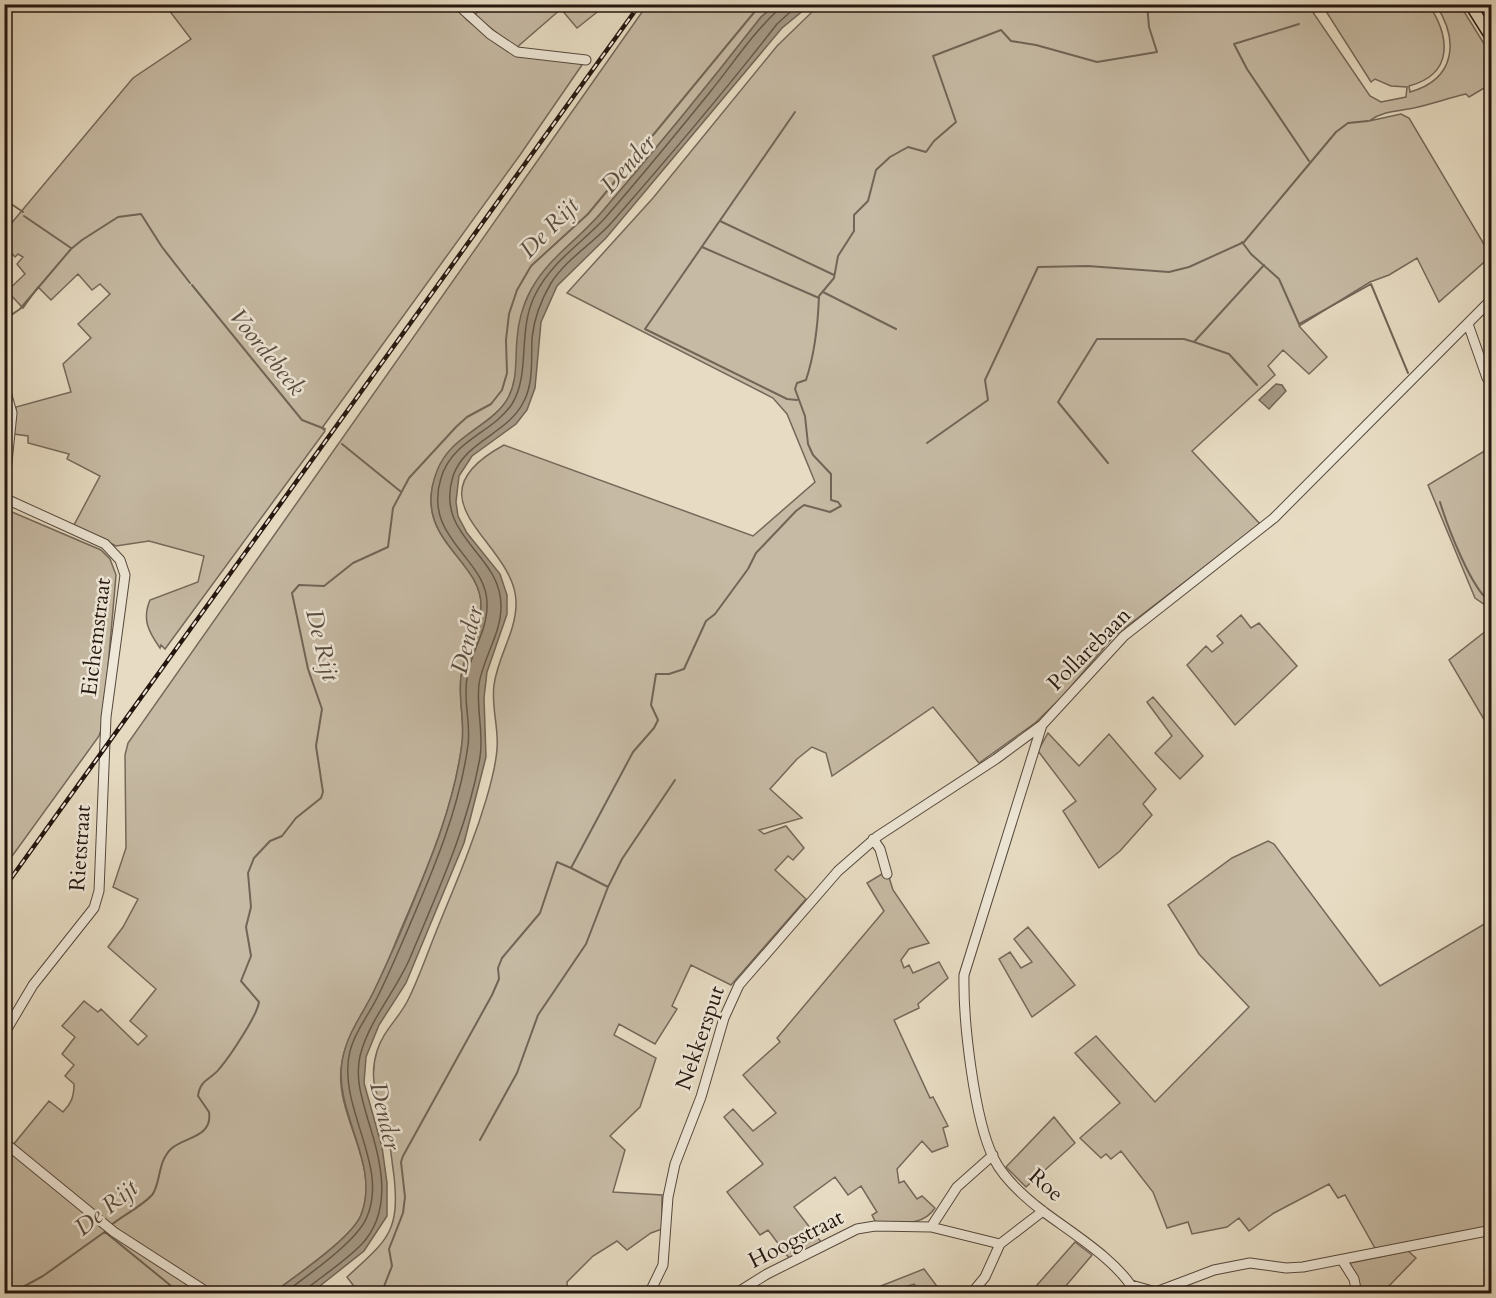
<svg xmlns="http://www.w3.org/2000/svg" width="1496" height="1298" viewBox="0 0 1496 1298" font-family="Cardo,serif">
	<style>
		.green { fill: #c6baa4; stroke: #75685a; stroke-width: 1.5 }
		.water { fill: #a59986; stroke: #716556; stroke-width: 1.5 }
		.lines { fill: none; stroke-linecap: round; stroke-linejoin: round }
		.shore { stroke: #64584a; stroke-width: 1.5 }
		.stream { stroke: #716556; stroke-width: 2 }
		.minor-casing { stroke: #55483c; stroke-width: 11 }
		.major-casing { stroke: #24160f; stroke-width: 13 }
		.minor { stroke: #efe8d8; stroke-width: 9 }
		.major { stroke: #e7dcc3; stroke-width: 10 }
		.rail-casing { stroke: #24160f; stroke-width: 4.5 }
		.rail { stroke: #efe8d8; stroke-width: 2; stroke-dasharray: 7; stroke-linecap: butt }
		.labels { text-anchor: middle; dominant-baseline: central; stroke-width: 5; stroke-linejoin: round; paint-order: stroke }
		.street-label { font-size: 22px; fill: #24160f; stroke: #efe8d8 }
		.water-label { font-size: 24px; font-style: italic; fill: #584a3f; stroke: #efe8d8 }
	</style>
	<rect width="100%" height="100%" fill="#e7dcc3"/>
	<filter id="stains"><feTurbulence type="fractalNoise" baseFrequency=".00333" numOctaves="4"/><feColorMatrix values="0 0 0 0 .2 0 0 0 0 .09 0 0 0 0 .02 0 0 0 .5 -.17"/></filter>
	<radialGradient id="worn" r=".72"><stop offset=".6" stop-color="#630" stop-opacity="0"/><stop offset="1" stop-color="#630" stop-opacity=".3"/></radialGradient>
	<path class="green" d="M165 5H454L467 20 509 52 584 62 520 155 322 428 325 431 165 649 161 645 160 648C148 631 142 619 150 600L198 582 204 556 149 541 116 546 74 525 100 476 67 459 69 454 28 443V436L14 434 16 407 71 392 63 364 91 338 78 324 110 294 100 284 92 290 78 274 51 300 38 287 23 308 7 291 25 274 17 264 23 257 18 254 15 257 5 246 4 232 133 78 191 39Z
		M487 5H606L577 28 561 9 516 48 474 15Z
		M647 5H775L761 17C709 84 656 149 601 213 577 240 550 259 531 290 510 326 526 365 508 398 493 425 450 436 437 472 410 539 482 559 481 606 481 631 464 652 461 677 458 699 465 721 462 743 454 809 425 873 399 934 391 954 382 975 372 995 359 1020 344 1040 341 1069 336 1118 381 1166 361 1215 352 1238 294 1277 273 1293L251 1290 222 1294 203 1286 111 1225 13 1145 49 1101 63 1112C71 1104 74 1097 74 1084L65 1076 74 1065 62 1054 75 1037 62 1026 84 1001 98 1012 101 1009 138 1045 147 1036 130 1021 156 989 108 947 123 927 138 899 113 887 126 848 125 755 128 743Z
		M824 5H1308L1370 96 1381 102 1406 97 1407 87 1391 86 1375 79 1371 82 1322 5H1429C1450 37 1454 74 1409 86L1410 92C1456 79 1459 40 1436 5H1460L1491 55V84L1469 97 1466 94C1449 98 1432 104 1414 108 1398 111 1383 111 1369 121L1401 114 1409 118 1491 256 1439 302 1417 258 1389 275 1370 282 1299 326 1327 357 1309 374 1283 350 1268 366 1275 375 1192 451 1260 524 1113 637 1063 696 1035 723 979 763 933 707 832 776 826 753 812 747 797 759 770 789 802 818 759 830 764 834 786 826 804 848 793 860 788 856 775 870 806 899 731 985 691 965 672 1006 677 1009 655 1044 619 1024 614 1035 656 1058 640 1107 610 1136 625 1150 613 1192 662 1195V1229L651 1233 627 1250 617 1241 593 1256 567 1282 568 1293 487 1294 484 1290 481 1294 359 1293 347 1277C387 1240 400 1233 394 1176 391 1156 390 1136 384 1117 376 1093 369 1077 377 1051 383 1031 399 1018 408 1000 419 978 427 954 436 932 447 904 460 875 470 847 480 821 495 776 497 749 499 728 491 706 494 685 498 655 517 631 516 601 514 541 403 500 504 445L753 536 815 482 787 414 773 398 567 293 653 198 777 46 813 11Z
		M1491 447V609L1475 598 1428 485Z
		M5 509 101 550 110 559 116 575 103 724 99 736 5 866Z
		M1241 615 1251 628 1259 623 1297 666 1235 725 1187 665 1206 646 1212 652 1223 643 1217 636Z
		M1491 627 1492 726 1489 728 1449 660Z
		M1153 697 1203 756 1180 779 1155 753 1172 736 1147 702Z
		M1048 733 1079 766 1109 734 1156 789 1143 804 1152 815 1120 851 1099 868 1063 811 1076 801 1038 751Z
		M1268 841 1274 844 1380 986 1491 920V1227L1376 1250 1345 1195 1338 1198 1329 1184 1274 1213 1249 1231 1239 1218 1227 1227 1192 1234 1188 1222 1167 1228 1153 1192 1121 1151 1111 1159 1106 1154 1101 1158 1080 1138 1120 1103 1075 1053 1096 1036 1155 1102 1249 1007 1199 954 1168 905 1232 858Z
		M887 871 893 890 929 943 909 949 901 960 904 968 909 965 913 973 939 962 948 978 918 1004 919 1008 894 1020 930 1098 933 1097 948 1126 943 1128 948 1146 932 1152 922 1141 897 1169 899 1183 904 1181 917 1199 922 1196 935 1208C922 1228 897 1222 876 1223L872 1215 877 1212 861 1186 848 1195 835 1177 794 1207 821 1242 789 1258 768 1230 760 1235 727 1192 763 1164 724 1117 733 1109 753 1131 776 1113 743 1075 780 1042 777 1038 884 911 867 883Z
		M1028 927 1075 985 1032 1017 999 959 1010 952 1021 968 1032 962 1014 939Z
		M1054 1117 1075 1143 1026 1187 1006 1167Z
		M4 1144 108 1229 206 1293H5Z
		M1075 1242 1092 1255 1065 1287 1055 1293H1030Z
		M1408 1251 1416 1258 1388 1287 1395 1293H1359L1350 1263Z
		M924 1269 942 1293H921L914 1284 885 1293H863Z"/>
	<path class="water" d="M775 5H810L782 28 606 238 557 286 541 322 535 388 527 410 516 424 472 456 459 476 456 502 458 516 467 533 500 574 507 595V614L487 672 484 698 486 757 464 843 406 983 379 1025 366 1057 364 1083 382 1147 387 1183V1216L364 1251 311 1293H273C294 1277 352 1238 361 1215 381 1164 334 1113 342 1062 346 1036 360 1018 372 995 382 975 391 954 400 934 425 873 454 809 462 743 465 721 458 699 461 677 464 652 481 631 481 606 482 559 410 539 437 471 451 434 492 427 508 398 518 379 515 359 517 339 518 322 523 305 531 290 548 258 578 240 601 213 656 149 709 84 761 17Z
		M1276 384 1282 385 1286 391 1269 409 1259 400Z"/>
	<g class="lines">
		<path class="shore" d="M283 1294C305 1277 355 1243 366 1219 391 1166 336 1107 350 1051 355 1031 368 1016 377 998 387 978 396 957 405 936 431 875 459 812 468 745 471 723 463 701 467 678 470 653 487 632 487 606 489 558 422 540 441 478 452 440 493 433 512 404 531 373 517 331 535 295 551 262 581 244 605 218 641 177 676 134 710 92 732 65 752 34 777 11L779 4
			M307 1294 310 1286C327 1273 346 1260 361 1245 394 1211 381 1160 368 1120 362 1098 355 1079 360 1056 369 1020 396 991 410 958 437 893 468 827 480 757 484 733 476 709 479 684 483 658 501 634 501 607 502 553 434 538 453 476 465 441 507 434 523 403 534 383 531 360 532 338 534 319 541 300 551 283 566 259 594 243 613 221 669 157 725 91 777 24L799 4"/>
		<path class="stream" d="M1299 24 1234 44 1247 69 1309 161
			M795 112 645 329 787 399 797 400
			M4 199 23 212
			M24 216 71 248
			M720 221 834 275
			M1242 242 1251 254 1279 279 1299 324 1371 284 1408 373
			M702 247 819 298
			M192 285 302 420 325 429
			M823 292 896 329
			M4 320 20 309 71 249 82 240 118 217 141 214 162 247 190 283
			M1257 385 1229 354 1194 342 1264 265
			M927 443 988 400 985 380 1038 267 1088 266 1169 272 1189 267 1244 242 1336 132 1348 123 1368 121
			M342 444 400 491
			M1108 463 1058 402 1097 339H1184L1194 342
			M1440 502C1447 525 1472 592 1492 603
			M608 887 622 859 675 780
			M480 1140 517 1073 538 1015 586 944 608 887 571 868
			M110 1226C123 1215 141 1207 152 1195 161 1184 157 1161 172 1148 185 1137 213 1137 209 1112L198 1096C200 1079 211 1080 220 1068 230 1056 257 1016 259 1002L241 981 251 956 246 927 251 907 248 873 254 858 270 841 282 836 296 818 321 798 323 792 316 746 322 709 308 669 292 593 299 585 324 586 353 563 388 547 393 508 409 478 456 427 467 417 491 404 502 390 507 373 506 340 509 314 517 290 531 266 588 214 761 4
			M105 1232 181 1294
			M10 1294 43 1276 106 1231
			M381 1294 392 1266 389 1249 403 1213 405 1197 401 1162 403 1156 492 995 499 979 498 968 502 958 540 913 557 862 571 868 633 752 654 728 658 720 651 705 656 674H669L684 669 706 621 715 614 748 569 756 553 796 511 804 505 830 512 841 506 838 502 831 500V474L813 455 808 444 805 416 795 389 797 383 806 380C815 353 818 324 819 296L834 278 838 256 854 231V215L868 201 876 170 890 157 908 147 926 152 934 141 956 122 933 56 1001 30 1011 41 1036 45 1097 62 1157 52 1149 27 1147 4"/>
		<defs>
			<path id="minor" d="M457 4 490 34 517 52 586 60
				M1468 324 1487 378
				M4 385 12 413 4 492
				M4 498 105 544 120 560 125 575 106 717 99 891 94 908 33 985 4 1034
				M873 839 880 849 887 874
				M4 1142 114 1232 207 1292
				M931 1227 957 1187 993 1155
				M1342 1260 1354 1279 1357 1294
				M1131 1285 1156 1292 1214 1270 1250 1263 1286 1268 1303 1267 1492 1230
				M649 1294 663 1265 668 1197 675 1164 701 1097 724 1018 739 985 838 871 878 836 996 759 1042 725
				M735 1294 767 1274 857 1229 875 1226 931 1227 1000 1244 1043 1211
				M971 1294 985 1277 1000 1244
				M1136 1294C1120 1262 1072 1233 1044 1212 1027 1199 1004 1179 994 1159 974 1120 963 1020 964 975L1042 725 1124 636 1274 518 1492 299"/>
			<path id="major" d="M1470 4 1492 39"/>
		</defs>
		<use href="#minor" class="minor-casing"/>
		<use href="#major" class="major-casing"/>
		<use href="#minor" class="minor"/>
		<use href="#major" class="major"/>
		<defs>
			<path id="rail" d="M4 888 640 4"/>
		</defs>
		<use href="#rail" class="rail-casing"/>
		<use href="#rail" class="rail"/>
	</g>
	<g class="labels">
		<g class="street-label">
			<text transform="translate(96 637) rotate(-83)">Eichemstraat</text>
			<text transform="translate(1089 649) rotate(-45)">Pollarebaan</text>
			<text transform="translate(80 848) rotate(-86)">Rietstraat</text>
			<text transform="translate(700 1038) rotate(-71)">Nekkersput</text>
			<text transform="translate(1046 1185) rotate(41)">Roe</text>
			<text transform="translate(796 1239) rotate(-27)">Hoogstraat</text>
		</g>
		<g class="water-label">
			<text transform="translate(628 164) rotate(-48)">Dender</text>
			<text transform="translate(549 228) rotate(-46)">De Rijt</text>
			<text transform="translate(267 352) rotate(51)">Voordebeek</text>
			<text transform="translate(467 640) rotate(-76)">Dender</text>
			<text transform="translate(322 645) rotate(76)">De Rijt</text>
			<text transform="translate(385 1116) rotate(77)">Dender</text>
			<text transform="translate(106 1208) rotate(-39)">De Rijt</text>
		</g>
	</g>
	<rect width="1496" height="1298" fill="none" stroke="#e7dcc3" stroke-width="24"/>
	<rect x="6" y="6" width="1484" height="1286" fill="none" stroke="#24160f" stroke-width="3"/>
	<rect x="12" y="12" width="1472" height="1274" fill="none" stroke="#24160f" stroke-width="1.5"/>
	<rect width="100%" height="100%" filter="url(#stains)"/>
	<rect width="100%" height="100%" fill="url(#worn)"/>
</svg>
